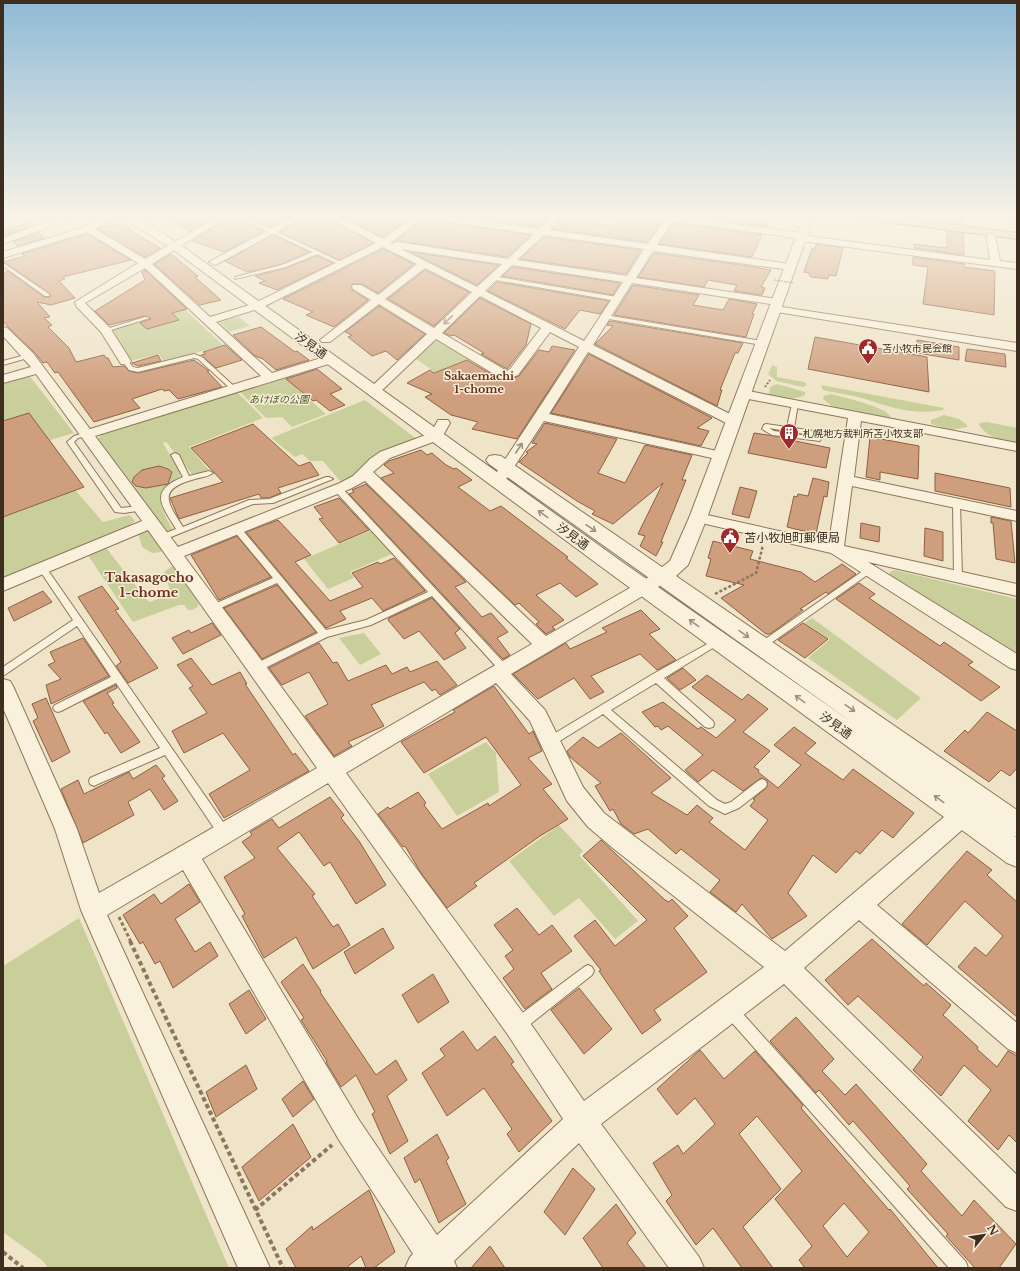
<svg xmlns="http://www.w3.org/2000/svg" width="1020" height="1271" viewBox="0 0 1020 1271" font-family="'Libre Baskerville','Noto Sans JP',serif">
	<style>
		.green { fill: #c9cf9b }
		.building { fill: #cf9f7d; stroke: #8d5f41; fill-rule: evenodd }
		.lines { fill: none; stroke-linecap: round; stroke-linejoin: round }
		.service-casing { stroke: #8d765c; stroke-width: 2 }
		.minor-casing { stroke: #8d765c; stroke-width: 2 }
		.tertiary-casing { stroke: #8d765c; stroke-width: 2 }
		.trunk-casing { stroke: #5b4430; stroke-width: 2 }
		.path-far4 { stroke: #8d765c; stroke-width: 1.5; stroke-dasharray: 1.5 1; stroke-linecap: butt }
		.path-far3 { stroke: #8d765c; stroke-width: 2; stroke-dasharray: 2 1.5; stroke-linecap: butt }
		.path-far2 { stroke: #8d765c; stroke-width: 2.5; stroke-dasharray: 3 2; stroke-linecap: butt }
		.path-far1 { stroke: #8d765c; stroke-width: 3; stroke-dasharray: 3.5 2.5; stroke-linecap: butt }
		.path { stroke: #8d765c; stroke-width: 4; stroke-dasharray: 4.5 3; stroke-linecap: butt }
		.service { fill: #faf1dc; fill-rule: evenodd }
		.minor { fill: #faf1dc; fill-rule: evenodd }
		.tertiary { fill: #faf1dc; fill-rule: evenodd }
		.trunk { fill: #eabe7c; fill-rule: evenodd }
		.path-bridge { stroke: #8d765c; stroke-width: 1.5; stroke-dasharray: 1.5 1; stroke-linecap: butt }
		.oneway { stroke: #9c907e }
		.labels { text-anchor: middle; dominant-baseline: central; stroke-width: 3; stroke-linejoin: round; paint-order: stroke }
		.far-poi-label { font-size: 10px; fill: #3d2e20; stroke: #f7eed8; text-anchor: start }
		.far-park-label { font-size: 10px; font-style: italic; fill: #4d5a26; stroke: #f7eed8 }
		.far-neighbourhood-label { font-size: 11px; font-weight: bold; fill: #6b2e1e; stroke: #f7eed8 }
		.street-label { font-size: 12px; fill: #3d2e20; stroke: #f7eed8 }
		.poi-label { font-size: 12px; fill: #3d2e20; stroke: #f7eed8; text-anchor: start }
		.neighbourhood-label { font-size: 13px; font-weight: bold; fill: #6b2e1e; stroke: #f7eed8 }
	</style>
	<rect width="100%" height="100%" fill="#f0e4c8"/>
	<path class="green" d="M181 306 223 345 164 362 159 354 130 361 113 330 154 318Z
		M239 317 250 326 229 332 219 322Z
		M437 340 440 341 469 359 435 372 416 359 432 341Z
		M772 365 777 367V377L804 382 807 384 803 387 776 381 768 374Z
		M28 374 74 433 50 440 84 487 75 490 103 522 130 515 135 521 129 526 3 579V382Z
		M292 375 303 385 296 388 326 414 292 427 282 417 266 418 240 392Z
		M777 384 805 392V395C793 401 782 398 769 395L770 387Z
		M821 385 944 408 943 410C913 415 893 408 865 399 853 395 840 394 828 391L823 390Z
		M236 391 263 418 189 447 210 471 192 474 166 442 163 443 180 472V476C175 480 168 483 164 488 155 499 166 519 173 529L166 532 98 439 104 431Z
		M831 394C842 397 889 407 891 418L833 407 823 399 824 396Z
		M365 400 418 440 372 459 355 474 341 482 323 461H310L302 454 295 457 271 438Z
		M944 415 959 419 967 425V427L952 430 931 424V420Z
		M987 422 1017 428V443C1001 440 989 439 979 425L980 423Z
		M148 530 162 549 161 552 152 553 142 547 138 533Z
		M372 530 394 553 350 572 354 578 328 589 304 559Z
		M104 547 107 549 146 599 150 602 171 593 164 572 172 566 175 567 198 603V607L192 610H188L184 605H179L133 622 87 554Z
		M895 570 1017 599V657L889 576 890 572Z
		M812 618 921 698 897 720 808 658 830 639 804 623Z
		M364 633 381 654 360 665 339 638Z
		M486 742 496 753 499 792 457 816 428 774Z
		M559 825 583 851 579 855 638 921 615 939 579 898 554 916 509 861Z
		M79 918 229 1268H48L43 1261 3 1232V966Z"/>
	<path class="building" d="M166 216H216L189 231Z
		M244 216H292L270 227Z
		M307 216H325L373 243 339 260 280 232Z
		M340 216H412L383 237Z
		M488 216H537L549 218 538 227 483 219Z
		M626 216 662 221 647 242 552 229 561 219 614 226Z
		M722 216H770L766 227 720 220Z
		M946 216H962V224L946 222Z
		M230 217 264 231 224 252 192 241Z
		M425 218 430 220 531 235 507 257 397 241 394 242Z
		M30 223 32 226 6 235 3 233V230Z
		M121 223 138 235 160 248 145 257 98 229Z
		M673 223 762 235 752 257 659 244Z
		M947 231 963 233 964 255 914 248V244L947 248Z
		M38 232 44 238 18 246 13 242Z
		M87 234 131 260 63 277 65 279 59 281 75 298 51 305 37 302 50 317 44 318 52 325 48 327 69 348 76 362 104 355 106 358H108L113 367 124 366 129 371 138 373 194 360 209 371H207L222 387 178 399 169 390 164 391 162 389 132 399 140 408 94 422 58 372 55 373 47 362 43 363 34 352 9 328 3 321V273L8 271 44 297H50V294L4 262 25 256 22 254Z
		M273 235 309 252 282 264 247 272 225 261Z
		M544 237 641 250 626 274 520 259Z
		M816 244 843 248 836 276 829 275 828 279 811 277 809 275 810 273 804 272 812 248 815 249Z
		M383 249 414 264 378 293 362 284H352V290L368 300 334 327 306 315 313 312 283 299Z
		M410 252 499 265 477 285Z
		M654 253 748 266 771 270 761 287 765 288 762 295 734 291 737 285 708 280 704 287 638 277Z
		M171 254 198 276 195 277 221 300 200 305 154 264Z
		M317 256 333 263 277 290 259 283 265 281 255 276 286 268Z
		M913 257 964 264V267L995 271 994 315 923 304 928 267 913 265Z
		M513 267 620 283 613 295 502 276Z
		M145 270 187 309 172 313 179 320 147 329 140 323 151 319 145 316 109 325 95 311 145 280 142 272Z
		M425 270 469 292 434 326 388 299Z
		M497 282 609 301 600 314 580 310 565 329 488 291Z
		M633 285 699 295 693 305 723 310 729 299 757 304 752 314H754L746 337 614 315Z
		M480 298 531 324 526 345 507 369 481 354 484 353 454 335 451 336 444 333Z
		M379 306 425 334 397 360 386 351 372 356 348 337 352 335 345 332Z
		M610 321 743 343 738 353H735L720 390H722L717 406 595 344 613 326 607 325Z
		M261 327 295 352 297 351 309 360 276 370 263 359 255 356 233 335Z
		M815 337 927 357 929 392 808 369Z
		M917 340 959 347V360L917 353Z
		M225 345 242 360 216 368 201 355 206 354 203 352Z
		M552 346 575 350 517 439 472 429 478 422 451 415 425 397 432 394 407 383 430 370 434 373 467 360 498 378 509 380 519 376 539 350 549 352Z
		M967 349 1005 354 1006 367 965 361Z
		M589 354 712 418 697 428 709 431 701 446 551 413Z
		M158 355 161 361 138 366 132 363Z
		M317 369 342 389 330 394 345 405 330 411 316 400 313 401 286 379Z
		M29 413 84 487 3 517V421Z
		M545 423 617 439 598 473 625 483 645 445 692 455 682 480H686L661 542H663L656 556 640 546 645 536 638 534 663 483 613 524 592 514 595 511 577 501 519 462 528 453 526 452 537 444 532 443Z
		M253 424 299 466 310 462 319 475 278 488 281 493 269 498H261L259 494 179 519 170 498 223 482 191 448Z
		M754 433 795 439V441L830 448 826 468 748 453Z
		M870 437 919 446 918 479 880 472V480L866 477Z
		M421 450 427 455 432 453 446 465 454 469 456 468 472 480 458 487 490 511 501 506 568 557 566 558 598 584 576 597 560 583 536 595 564 620 552 627 555 629 546 634 536 624 539 622 519 603 515 605 381 478 394 473 384 465 389 461Z
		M159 466 168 469 172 472 168 484 146 488 136 486 132 482 134 477 142 470Z
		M935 473 1010 488 1011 507 935 491Z
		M813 478 829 482 827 497 824 496 816 534 787 527 794 496 797 497 798 494 808 496Z
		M366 484 466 582 455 587 482 617 491 613 508 632 497 638 510 655 503 659 349 494 354 492 352 490Z
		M740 487 757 491 749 518 732 514Z
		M339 498 369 530 339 543 319 519 323 518 314 507Z
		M991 517 1011 521 1015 563 996 559 993 523H991Z
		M278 520 311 555 295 562 330 601 363 587 352 573 378 562 380 564 394 558 425 591 383 611 372 598 340 611 346 619 326 628 246 532Z
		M861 523 880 527 879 542 860 538Z
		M925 528 943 532V561L924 556Z
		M237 536 271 577 219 600 191 555Z
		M713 541 753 551 750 559 801 572 815 582 842 564 856 574 828 594 826 592 800 609 803 610 770 634H766L721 598 744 585 706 576 711 559 708 558Z
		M859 583 875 594 869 598 940 646 944 642 973 662 968 665 1000 687 981 701 836 599Z
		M277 585 316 632 262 659 224 608Z
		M102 586 119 609 115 610 158 668 128 683 116 666 121 662 78 597Z
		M43 591 52 602 14 621 8 608Z
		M432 598 460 629 455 633 466 648 444 660 419 631 404 639 388 620 389 618Z
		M641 610 660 629 649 634 676 660 657 670 640 654 591 676 604 692 590 699 574 678 538 699 513 674 566 643 570 649 607 632 602 628Z
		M212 623 221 635 183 654 172 638 189 630 191 633Z
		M803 623 828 639 805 658 778 640Z
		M83 638 109 676 51 704 46 685 61 679 48 665 55 662 50 652Z
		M319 643 333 663 337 662 348 681 386 665 392 674 407 667 410 672 437 661 457 685 440 695 435 689 432 691 424 682 371 705 384 726 348 742 352 746 334 756 305 716 328 704 309 672 282 685 269 668Z
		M191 658 212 685 240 672 247 684H245L293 755 295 753 309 771 224 818 209 794 250 770 223 733 184 753 172 731 207 713 189 688 193 686 177 665Z
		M683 668 696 680 680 690 667 678Z
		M707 675 742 700 748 694 768 709 743 732 770 751 754 767 759 770 758 772 778 788 801 765 774 745 794 727 816 743 805 753 843 780 853 769 914 813 893 838 882 830 860 854 856 851 836 873 813 855 788 893 807 916 772 939 742 904 736 912 710 892 720 880 681 849 676 854 648 829 634 834 621 824 613 809 610 811 595 786 601 783 570 757 567 751 583 737 598 748 621 733 671 778 651 793 687 815 697 805 713 818 709 822 745 850 768 820 750 806 755 800 753 799 767 787V781L761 778 743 791 713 770 698 782 685 770 703 755 668 726 661 730 658 726 655 727 642 712 663 702 698 729 701 727 716 738 736 720 692 687Z
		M116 685 117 688 107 693 114 703 112 704 140 742 121 753 107 732 105 734 83 701Z
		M494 686 529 734 533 731 542 751 528 758 552 784 543 789 568 819 540 836 474 883 477 886 447 908 421 873 405 846 403 847 378 814 388 807 390 809 418 792 426 803 424 805 442 829 488 803 489 806 521 785 486 737 424 773 401 742 455 712 453 710Z
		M46 698 70 752 52 762 33 721 38 718 32 704Z
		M987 712 1017 731V768L1010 776 1001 770 989 782 944 751 965 730 968 733Z
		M156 765 165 776 162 778 178 801 164 810 150 789 128 802 134 815 83 843 61 789 78 780 84 794 129 772 133 779Z
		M330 797 344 815 341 818 359 841 386 885 356 904 330 862 324 866 299 832 277 848 315 894 312 896 333 927 338 924 350 945 313 969 296 937 264 958 242 916 245 914 224 877 255 858 242 842 252 835 250 832 272 819 279 828Z
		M601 840 665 900 669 902 672 899 688 916 674 928 707 972 654 1010 661 1020 642 1034 599 971 601 970 574 936 595 920 615 946 647 920 583 856Z
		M967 851 992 870 987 875 1017 902V1017L958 967 975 947 986 956 1003 936 965 901 927 945 902 924Z
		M189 884 200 902 175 919 195 952 210 942 218 956 173 988 160 961 155 964 143 942 140 944 123 915 154 894 161 904Z
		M517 908 539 935 552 925 572 951 541 973 552 989 525 1009 503 978 514 969 505 956 513 950 494 925Z
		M383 928 394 948 355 974 344 952Z
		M872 939 924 986 926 983 951 1005 943 1015 978 1047 977 1049 997 1067 1008 1051 1017 1056V1143L1009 1135 998 1150 968 1121 991 1090 964 1065 941 1096 913 1070 923 1057 858 996 848 1005 825 980Z
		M303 964 321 991 320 992 376 1075 396 1060 407 1080 387 1096 408 1141 390 1154 372 1114 375 1112 356 1075 341 1087 326 1062 327 1061 301 1020 304 1018 281 982Z
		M433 974 449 1002 418 1023 402 995Z
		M579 988 612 1029 584 1054 551 1010Z
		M249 990 266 1019 246 1034 229 1004Z
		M796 1017 834 1059 822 1071 845 1095 856 1084 927 1164 921 1171 962 1216 974 1200 1016 1244 999 1268H975L946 1236 948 1234 907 1189 910 1186 853 1121 849 1125 819 1090 816 1093 770 1041Z
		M463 1031 477 1051 495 1036 514 1062 511 1064 552 1121 519 1152 507 1134 512 1129 484 1088 447 1116 422 1073 445 1056 440 1049Z
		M700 1050 724 1079 755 1051 803 1105 801 1108 889 1210 890 1209 938 1268H805L799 1260 812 1246 775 1199 802 1171 757 1116 739 1134 781 1189 743 1227 773 1268H742L713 1228 696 1245 666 1201 672 1195 653 1163 678 1145 683 1154 715 1124 695 1098 677 1115 657 1089ZM844 1203 869 1232 847 1257 823 1226Z
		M246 1065 257 1089 216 1117 206 1092Z
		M303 1081 314 1099 293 1117 282 1099Z
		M293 1124 311 1157 259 1201 242 1167Z
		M437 1134 449 1158 446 1161 466 1204 439 1223 420 1179 415 1183 404 1158Z
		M573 1168 595 1189 565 1235 544 1212Z
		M369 1190 395 1252 374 1268H366L361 1256 346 1268H296L286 1249 312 1226 313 1230Z
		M616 1204 636 1233 627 1243 646 1268H603L583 1238Z
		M490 1246 505 1268H471Z"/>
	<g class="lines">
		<defs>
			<path id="service" d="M231 216H238L249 219 345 264 341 265 317 254 286 267 235 279V277L282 265 313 252 245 221Z
				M3 263 49 294V296H45L3 266Z
				M492 276 617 297 620 299 617 301 490 279V277Z
				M605 315 762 341 765 343 762 345 603 318 602 317Z
				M145 317 150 318 108 331 103 330Z
				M29 354 31 355V357L3 365V361Z
				M194 354 202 357 236 388V390H232L198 359 194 358 138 372 129 370 122 361 127 360 133 367 138 368Z
				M795 402 798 404 794 428C803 430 815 429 822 436L820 441 772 435 762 429 764 425 766 424 787 427 792 404ZM769 428 811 435 815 437 774 431Z
				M87 432 90 434 89 435 78 438 74 442 121 508 140 506 144 508 143 510 124 513 115 512 67 442 74 436Z
				M175 453 179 455 189 476 209 471 213 473C208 477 201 477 195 479 158 489 166 501 183 527L249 500 269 499 326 477H329L333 479 273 503 253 504 161 541 157 538 158 536 176 529C162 506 148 491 183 477L171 455Z
				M335 487H341L507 666 509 669 507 672H501L432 596 371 625 327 637 259 671H253L251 668 253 665 318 633 277 583 216 610H210L209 608 210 606 273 578 234 531 233 529 234 527H240L326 630 366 620 428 592 335 491Z
				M953 501H956L960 503 962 576 958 579 954 576Z
				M42 565 45 566 228 829 230 833 228 837 224 838 220 837 165 755 98 784 94 786 90 784 89 781 90 778 160 748 116 683 61 711 58 712 55 711 53 708 55 705 111 677 77 626 3 676V667L73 620 38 568Z
				M870 566 874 569 873 571 764 648H758L756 646 758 644Z
				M718 638 723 641 721 643 664 678 713 721 714 724 713 727 709 728 705 727 656 683 611 710 717 800 725 804 731 802 758 781 762 779 766 781 767 784 766 787 739 808 725 814 709 806 603 714 555 744 551 745 547 744 546 741 547 738 653 674Z
				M588 965 592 967 594 971 592 975 523 1030 518 1032 513 1030 511 1025 513 1020 584 967Z
				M731 1004 736 1006 966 1262 968 1268H949L726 1016 724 1011 726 1006Z"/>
			<path id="minor" d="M49 216H59L46 228 3 244V238L40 224Z
				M108 216H119L95 229 145 259 219 216H229L152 264 210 317 253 304 376 243 326 216H337L383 239 415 216H425L390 243 393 244 397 242 508 259 534 234 430 219 426 216H449L539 229 553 216H562L549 230 648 244 664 220 651 216H675L802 233 807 236 990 260 986 233 991 230 994 231 1000 261 1017 263V269L801 241 796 238 672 221 657 245 790 264 795 267 790 270 653 251 636 278 777 299 782 302 777 305 632 283 593 345 738 418 740 421 738 424H728L588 352 549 414 726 453 728 456 726 459 721 460 544 421 503 484H493L491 481 579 347 550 332 518 375 508 379 499 377 436 339 378 394H370L368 391 370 388 427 334 379 304 330 342H322L320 340 371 300 353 289 352 287 353 285H361L378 295 417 264 383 247 261 308 216 322 272 373 331 355 337 359 335 362 95 436 178 547 340 483 353 476 370 459 380 452 431 433 438 420H448L450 423 441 439 390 458 373 472 546 636 656 573 662 571 668 573 670 577 668 581 511 674 545 710 583 787 604 813 785 951 963 801 971 798 979 801 982 808 979 815 877 905 1017 1023V1053L1008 1049 859 920 804 968 1017 1175V1211L1006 1207 784 984 601 1124 699 1257 704 1268H669L579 1143 454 1261 457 1268H405L410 1257 413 1254 339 1140 183 870 107 915 270 1268H238L81 910 55 829 3 708V679L10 681 13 686 77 829 99 893 317 768 148 530 3 591V578L142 521 36 374 3 383V375L31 367 3 336V327L7 328 33 353 90 429 261 376 145 268 85 303 110 328 131 361 129 364H121L101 332 76 306 75 302 138 263 87 232 3 258V252L85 227ZM544 235 644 249 627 276 517 260ZM401 249 502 264 477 287ZM512 265 623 282 584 341 485 291ZM425 268 472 292 434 328 385 299ZM480 296 541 328 510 369 507 371 442 333ZM365 481 532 644 334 758 184 556 350 489ZM496 683 530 721 567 801 588 827 614 849 764 967 584 1101 526 1017 346 773ZM328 783 508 1035 563 1119 437 1235 359 1120 202 859Z
				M295 216H306L217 264 214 265 209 262Z
				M775 306 1017 343V351L771 311 770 309 771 307Z
				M743 390 1017 443V451L861 421 854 477 1017 511V521L852 486 844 546 1017 584V596L868 562 1017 654V670L1010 668 831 553 693 521 690 518 693 515 698 513 829 542 848 418 738 397 737 394 738 391Z"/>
			<path id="tertiary" d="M127 216H137L179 244 625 564 853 723 489 464 486 460 489 456 495 455 501 456 662 567 670 561 689 518 804 216H814L707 518 688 565 676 576 1017 810V837L1014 836 1017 838V867L1007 863 611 574 171 248 128 221Z"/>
			<path id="trunk" d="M858 216H889L1017 233V239L863 219Z"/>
		</defs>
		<use href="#service" class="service-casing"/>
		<use href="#minor" class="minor-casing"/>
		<use href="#tertiary" class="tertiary-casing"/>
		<use href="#trunk" class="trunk-casing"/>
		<path class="path-far4" d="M68 223 73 216
			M1007 223 1015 221 1016 216"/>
		<path class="path-far3" d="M765 387 770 380"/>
		<path class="path-far2" d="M715 594 756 573 763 545"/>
		<path class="path-far1" d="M119 917 131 942"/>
		<path class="path" d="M130 941 283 1268
			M255 1210 332 1145
			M3 1252 23 1268"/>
		<use href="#service" class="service"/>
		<use href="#minor" class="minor"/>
		<use href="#tertiary" class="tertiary"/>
		<use href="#trunk" class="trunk"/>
		<path class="path-bridge" d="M774 280 794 283"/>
	</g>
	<defs><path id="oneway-shaft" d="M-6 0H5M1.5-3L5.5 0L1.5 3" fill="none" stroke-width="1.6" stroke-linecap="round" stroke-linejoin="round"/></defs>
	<g class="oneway">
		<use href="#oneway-shaft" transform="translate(448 320) rotate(137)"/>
		<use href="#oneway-shaft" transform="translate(519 448) rotate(-57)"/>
		<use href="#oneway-shaft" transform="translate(543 514) rotate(-144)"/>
		<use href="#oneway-shaft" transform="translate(591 528) rotate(35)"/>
		<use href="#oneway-shaft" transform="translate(694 623) rotate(-144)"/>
		<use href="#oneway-shaft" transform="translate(744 634) rotate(35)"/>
		<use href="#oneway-shaft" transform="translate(800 699) rotate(-144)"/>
		<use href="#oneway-shaft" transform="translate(850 708) rotate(35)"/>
		<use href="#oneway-shaft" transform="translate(939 799) rotate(-144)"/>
	</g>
	<linearGradient id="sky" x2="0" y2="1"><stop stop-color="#8fbad6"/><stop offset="0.55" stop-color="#f8f3e6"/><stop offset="1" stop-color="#f8f3e6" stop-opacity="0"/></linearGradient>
	<rect width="1020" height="394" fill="url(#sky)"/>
	<defs>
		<symbol id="civic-pin" viewBox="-11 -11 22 30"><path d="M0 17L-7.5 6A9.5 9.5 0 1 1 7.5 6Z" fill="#9e2a2b" stroke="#f7eed8"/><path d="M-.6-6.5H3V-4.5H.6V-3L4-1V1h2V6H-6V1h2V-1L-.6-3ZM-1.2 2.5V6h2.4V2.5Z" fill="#fff"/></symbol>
		<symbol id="building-pin" viewBox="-11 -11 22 30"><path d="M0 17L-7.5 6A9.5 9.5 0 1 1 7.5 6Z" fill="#9e2a2b" stroke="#f7eed8"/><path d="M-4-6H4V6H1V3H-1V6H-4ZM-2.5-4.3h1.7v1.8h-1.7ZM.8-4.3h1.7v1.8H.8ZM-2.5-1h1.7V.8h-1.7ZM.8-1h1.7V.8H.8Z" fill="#fff"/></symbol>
	</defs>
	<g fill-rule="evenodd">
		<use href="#civic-pin" x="857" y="337" width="22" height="30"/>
		<use href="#building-pin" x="778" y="422" width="22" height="30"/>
		<use href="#civic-pin" x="719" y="526" width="22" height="30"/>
	</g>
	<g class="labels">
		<g class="far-poi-label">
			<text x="882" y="348">苫小牧市民会館</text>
			<text x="803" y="433">札幌地方裁判所苫小牧支部</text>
		</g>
		<g class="far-park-label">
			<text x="279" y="399">あけぼの公園</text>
		</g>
		<g class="far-neighbourhood-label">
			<text x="479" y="376">Sakaemachi<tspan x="479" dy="13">1-chome</tspan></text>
		</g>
		<g class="street-label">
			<text transform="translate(311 345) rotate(36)">汐見通</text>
			<text transform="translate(573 536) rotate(36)">汐見通</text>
			<text transform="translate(836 725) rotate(36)">汐見通</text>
		</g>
		<g class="poi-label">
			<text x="744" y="537">苫小牧旭町郵便局</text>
		</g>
		<g class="neighbourhood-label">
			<text x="149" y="577">Takasagocho<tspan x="149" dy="15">1-chome</tspan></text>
		</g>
	</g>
	<rect width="1020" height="1271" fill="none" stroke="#3d2e20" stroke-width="8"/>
	<g transform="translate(984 1235) rotate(60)" stroke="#f7eed8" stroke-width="3" paint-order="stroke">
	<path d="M0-3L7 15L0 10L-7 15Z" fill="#3d2e20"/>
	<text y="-6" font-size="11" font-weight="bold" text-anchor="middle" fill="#3d2e20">N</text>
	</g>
</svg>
